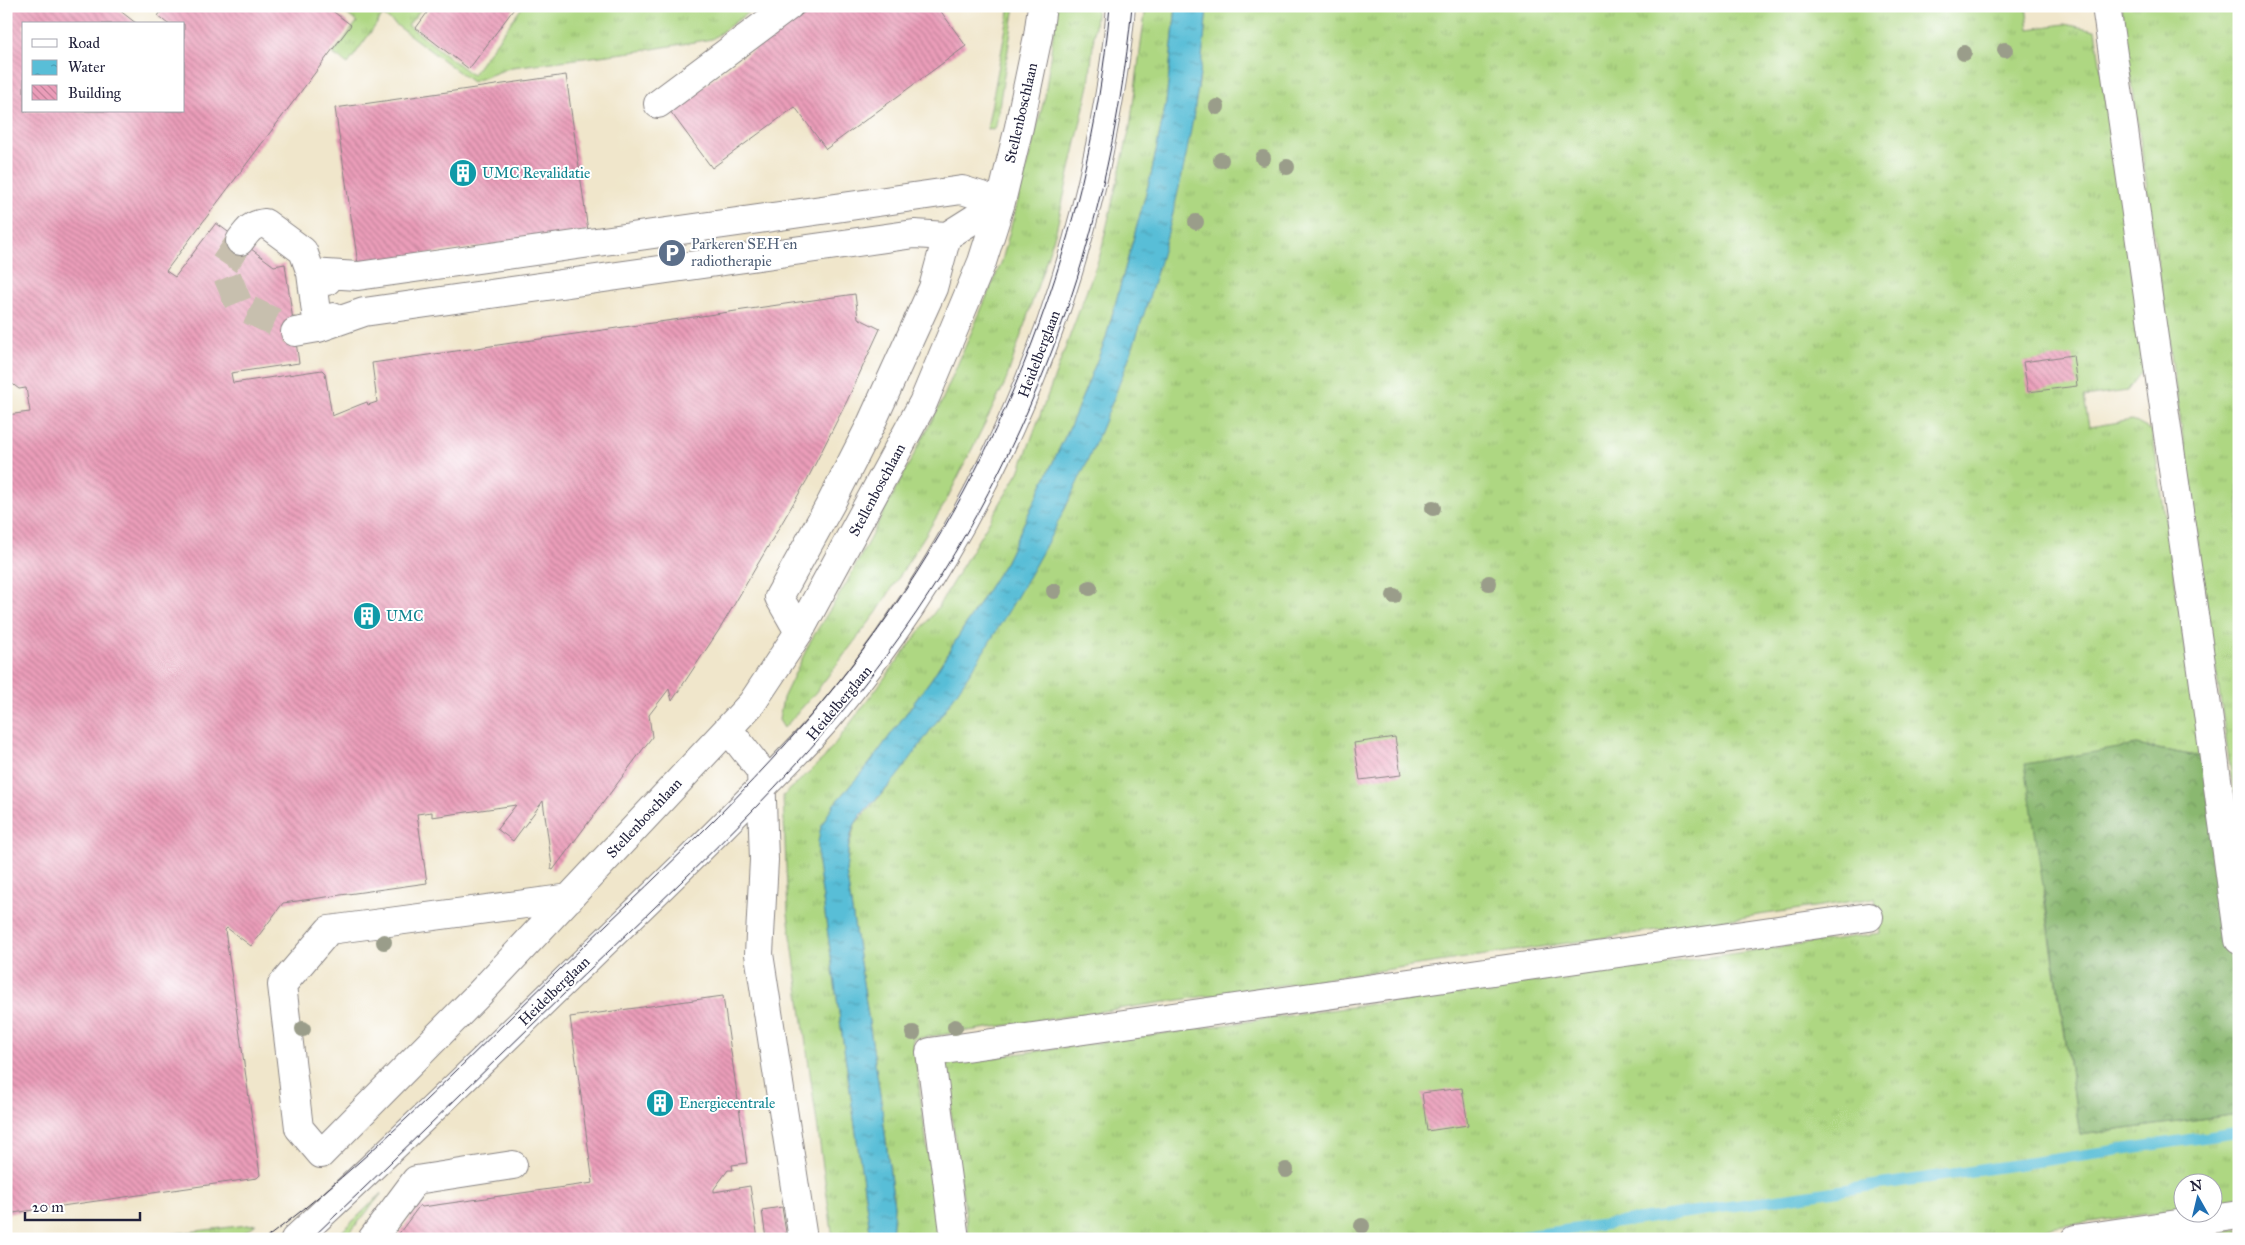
<svg xmlns="http://www.w3.org/2000/svg" width="2245" height="1245" viewBox="0 0 2245 1245" font-family="'IM FELL Great Primer',serif">
	<style>
		.grass { fill: url(#grass-tufts); stroke: #687c5e }
		.forest { fill: url(#forest-crowns); stroke: #566d56 }
		.water { fill: url(#water-ripples); stroke: #3e7089 }
		.lines { fill: none; stroke-linecap: round; stroke-linejoin: round }
		.stream { stroke: #59bed7; stroke-width: 11 }
		.building { fill: url(#building-back-hatch) }
		.minor-tunnel { stroke: #c7bfae; stroke-width: 28; stroke-dasharray: 28 14; stroke-linecap: butt }
		.minor-casing { stroke: #898483; stroke-width: 30 }
		.minor { stroke: #fff; stroke-width: 28 }
		.tram { stroke: #22223b; stroke-width: 1 }
		.tree { fill: #9a9d8a }
		.labels { text-anchor: middle; dominant-baseline: central; stroke-width: 4; stroke-linejoin: round; paint-order: stroke }
		.street-label { font-size: 15px; fill: #22223b; stroke: #fff }
		.culture-label { font-size: 15px; fill: #0d838f; stroke: #fff; text-anchor: start }
		.service-label { font-size: 15px; fill: #4e5e75; stroke: #fff; text-anchor: start }
	</style>
	<defs>
		<pattern id="grass-tufts" width="24" height="20" patternUnits="userSpaceOnUse" patternTransform="scale(1.25)"><rect width="24" height="20" fill="#aed782"/><path d="M3 7l-1-3M5 7V3M7 7l1-3M15 17l-1-3M17 17v-4M19 17l1-3" fill="none" stroke="#95b871"/></pattern>
		<pattern id="forest-crowns" width="20" height="18" patternUnits="userSpaceOnUse" patternTransform="scale(1.25)"><rect width="20" height="18" fill="#8ab870"/><path d="M2 6a3 3 0 1 1 6 0M12 15a3 3 0 1 1 6 0" fill="none" stroke="#70955d"/></pattern>
		<pattern id="water-ripples" width="26" height="14" patternUnits="userSpaceOnUse" patternTransform="scale(1.25)"><rect width="26" height="14" fill="#59bed7"/><path d="M2 4q2-2 4 0t4 0M15 11q2-2 4 0t4 0" fill="none" stroke="#499ab0"/></pattern>
		<pattern id="building-back-hatch" width="6" height="6" patternUnits="userSpaceOnUse" patternTransform="scale(1.25)"><rect width="6" height="6" fill="#eb9db9"/><path d="M-1 5l2 2M0 0l6 6M5-1l2 2" fill="none" stroke="#be8098"/></pattern>
	</defs>
	<rect width="100%" height="100%" fill="#fff"/>
	<filter id="ink" filterUnits="userSpaceOnUse"><feTurbulence type="fractalNoise" baseFrequency=".02" numOctaves="2"/><feDisplacementMap in="SourceGraphic" scale="10" xChannelSelector="R" yChannelSelector="G"/><feConvolveMatrix kernelMatrix="1 2 1 2 8 2 1 2 1" color-interpolation-filters="sRGB"/></filter>
	<filter id="wash" filterUnits="userSpaceOnUse"><feTurbulence type="fractalNoise" baseFrequency=".0096" numOctaves="4" result="noise"/><feDisplacementMap in="SourceGraphic" scale="20" xChannelSelector="R" yChannelSelector="G"/><feGaussianBlur stdDeviation="1.12" result="paint"/><feColorMatrix in="noise" values="0 0 0 0 0 0 0 0 0 0 0 0 0 0 0 0 0 1.4 0 .05"/><feComposite in="paint" operator="in"/></filter>
	<g filter="url(#wash)">
		<rect width="100%" height="100%" fill="#f0e6cb"/>
		<path class="grass" d="M336 6H424L408 25 472 75 523 6H757L712 39 640 51 512 67 472 82 383 15 348 64 333 54 357 22Z
			M1010 6H1015L996 126 993 130 987 129Z
			M1057 6H1097L1089 85 1056 231 1005 383 944 505 877 612 815 693 784 728 779 720 783 698 811 640 846 584 941 403 1002 261 1045 96Z
			M1146 6H1176L1166 103 1151 175 1105 341 1072 422 1006 561 932 678 870 763 834 804 818 864 871 1239H833L788 914 783 796 824 758 936 610 1019 472 1100 255 1130 127Z
			M1207 6H2026L2029 29 2064 24 2095 30 2146 366 2127 391 2084 397 2089 427 2132 420 2152 431 2202 757 2136 745 2043 891 2080 1135 2239 1114V1202L2213 1205 2212 1182H2182V1209L1970 1239H969L944 1064 1880 933 1875 898 913 1039 939 1239H892L894 1206 881 1101 846 871 849 846 855 824 891 784 1065 509 1100 430 1126 363 1152 286 1180 179 1199 83Z
			M2121 6H2239V830Z
			M382 1193 345 1239H334Z
			M256 1224 237 1239 137 1238Z
			M2239 1229V1239H2208L2224 1231Z"/>
		<path class="forest" d="M2136 745 2202 757 2239 1023V1114L2080 1135 2025 764Z"/>
		<path class="water" d="M1176 6H1207C1194 190 1126 404 1035 565 1001 626 963 686 922 742 911 758 900 774 887 788 877 799 862 811 855 824 848 837 848 856 846 871L881 1101 894 1206 892 1239H871L818 864V842L821 826 834 804 870 763 932 678 1006 561 1072 422 1105 341 1151 175 1166 103Z"/>
		<g class="lines">
			<path class="stream" d="M1506 1239 2234 1133"/>
		</g>
		<g id="blocks">
			<path class="building" d="M6 6H114L137 24H24V111H184V24H168L158 16 165 6H326L351 25 166 271 175 277 216 223 274 266 285 264 299 363 231 373 233 383 322 370 325 373 332 416 359 405 367 402 368 405 377 402 372 363 855 294 858 318 880 329 847 401 807 480 721 627 672 701 669 689 649 715 652 737 553 870 551 869 552 866 543 801 513 841 497 829 516 805 432 817V812L417 814 427 883 283 903 251 946 227 928 225 930 260 1175 257 1178 6 1214V415L30 412 26 388 19 389 6 379Z
				M432 6H516L469 69 416 28Z
				M813 6H937L966 46 826 149 795 107 712 168 670 111Z
				M566 75 588 231 358 264 335 108Z
				M2073 355 2077 386 2028 392 2023 362Z
				M1395 737 1401 775 1360 780 1354 743Z
				M723 996 747 1163 732 1165 733 1170H728L714 1189V1192L750 1186 758 1239H395L420 1205 422 1207 593 1183 570 1017Z
				M1462 1088 1468 1125 1427 1131 1422 1093Z
				M782 1207 787 1239H766L762 1210Z"/>
		</g>
	</g>
	<g filter="url(#ink)">
		<use href="#blocks" fill-opacity="0" stroke="#898483" stroke-width="1"/>
		<g class="lines">
			<path class="minor-tunnel" d="M240 241 223 266 239 305 295 332"/>
			<defs>
				<path id="minor" d="M2106 6 2202 670 2239 940
					M658 104 789 6
					M947 236 914 234 364 312 318 328 311 273 358 276 962 190 1001 202
					M947 236 1001 202
					M240 241C248 230 252 224 265 223L303 251 311 273 327 281
					M295 332 318 328 333 317
					M799 632 779 597 831 503 870 426 933 288 947 236
					M728 729 761 771 764 860 759 954 803 1239
					M570 898 329 930 282 985 299 1128 321 1154 479 994 752 703 799 632 923 403 982 262 1001 202 1019 127 1038 36 1042 6
					M295 1239C394 1149 488 1055 583 963 637 911 690 860 742 807 773 776 804 746 832 713 963 554 1052 366 1096 165 1107 113 1117 60 1121 6
					M372 1239 416 1180 513 1165
					M955 1239 930 1052 1869 917
					M2075 1239 2239 1215"/>
			</defs>
			<use href="#minor" class="minor-casing"/>
			<use href="#minor" class="minor"/>
			<path class="tram" d="M265 1239C370 1161 462 1064 556 973 652 880 752 790 836 685 991 493 1089 252 1110 6
				M311 1239C396 1158 480 1075 564 994 667 895 773 799 862 687 1016 493 1109 252 1132 6"/>
		</g>
		<g class="tree">
			<circle cx="2005" cy="50" r="8"/>
			<circle cx="1964" cy="53" r="8"/>
			<circle cx="1217" cy="107" r="8"/>
			<circle cx="1263" cy="158" r="8"/>
			<circle cx="1221" cy="160" r="8"/>
			<circle cx="1287" cy="167" r="8"/>
			<circle cx="1196" cy="222" r="8"/>
			<circle cx="1433" cy="508" r="8"/>
			<circle cx="1489" cy="583" r="8"/>
			<circle cx="1090" cy="588" r="8"/>
			<circle cx="1054" cy="591" r="8"/>
			<circle cx="1394" cy="596" r="8"/>
			<circle cx="384" cy="942" r="8"/>
			<circle cx="955" cy="1027" r="8"/>
			<circle cx="303" cy="1029" r="8"/>
			<circle cx="913" cy="1033" r="8"/>
			<circle cx="1286" cy="1170" r="8"/>
			<circle cx="1362" cy="1226" r="8"/>
		</g>
	</g>
	<defs>
		<symbol id="building-disc" viewBox="-11 -11 22 22"><circle r="9.5" fill="#0f9aa8" stroke="#fff"/><path d="M-4-6H4V6H1V3H-1V6H-4ZM-2.5-4.3h1.7v1.8h-1.7ZM.8-4.3h1.7v1.8H.8ZM-2.5-1h1.7V.8h-1.7ZM.8-1h1.7V.8H.8Z" fill="#fff"/></symbol>
		<symbol id="parking-disc" viewBox="-11 -11 22 22"><circle r="9.5" fill="#5c6f8a" stroke="#fff"/><path d="M-3.5-5.5H1a3.5 3.5 0 0 1 0 7H-1V5.5H-3.5ZM-1-3.4V-.6H.8a1.4 1.4 0 0 0 0-2.8Z" fill="#fff"/></symbol>
	</defs>
	<g fill-rule="evenodd">
		<use href="#building-disc" x="447" y="157" width="32" height="32"/>
		<use href="#parking-disc" x="656" y="237" width="32" height="32"/>
		<use href="#building-disc" x="351" y="600" width="32" height="32"/>
		<use href="#building-disc" x="644" y="1087" width="32" height="32"/>
	</g>
	<g class="labels">
		<g class="street-label">
			<text transform="translate(1021 113) rotate(-77)">Stellenboschlaan</text>
			<text transform="translate(1039 354) rotate(-69)">Heidelberglaan</text>
			<text transform="translate(877 490) rotate(-62)">Stellenboschlaan</text>
			<text transform="translate(839 703) rotate(-50)">Heidelberglaan</text>
			<text transform="translate(644 818) rotate(-47)">Stellenboschlaan</text>
			<text transform="translate(554 991) rotate(-44)">Heidelberglaan</text>
		</g>
		<g class="culture-label">
			<text x="482" y="173">UMC Revalidatie</text>
			<text x="386" y="616">UMC</text>
			<text x="679" y="1103">Energiecentrale</text>
		</g>
		<g class="service-label">
			<text x="691" y="244">Parkeren SEH en<tspan x="691" dy="17">radiotherapie</tspan></text>
		</g>
	</g>
	<rect width="2245" height="1245" fill="none" stroke="#fff" stroke-width="25"/>
	<rect x="22" y="22" width="162" height="90" fill="#ffffff" stroke="#a7a7b1"/>
	<rect x="32" y="39" width="25" height="8" fill="#ffffff" stroke="#a7a7b1"/>
	<text x="68" y="48" font-size="15" fill="#22223b">Road</text>
	<rect x="32" y="60" width="25" height="15" fill="url(#water-ripples)" stroke="#a7a7b1"/>
	<text x="68" y="72" font-size="15" fill="#22223b">Water</text>
	<rect x="32" y="85" width="25" height="15" fill="url(#building-back-hatch)" stroke="#a7a7b1"/>
	<text x="68" y="98" font-size="15" fill="#22223b">Building</text>
	<g transform="translate(2198 1198) rotate(352)"><circle r="24" fill="#ffffff" stroke="#a7a7b1"/>
	<path d="M0-4L9 19L0 12L-9 19Z" fill="#1f6fb2"/>
	<text y="-8" font-size="14" font-weight="bold" text-anchor="middle" fill="#22223b">N</text>
	</g>
	<path d="M25 1212v8h115v-8" fill="none" stroke="#22223b" stroke-width="2.5"/>
	<text x="32" y="1212" font-size="15" fill="#22223b" stroke="#ffffff" stroke-width="4" paint-order="stroke">20 m</text>
</svg>
